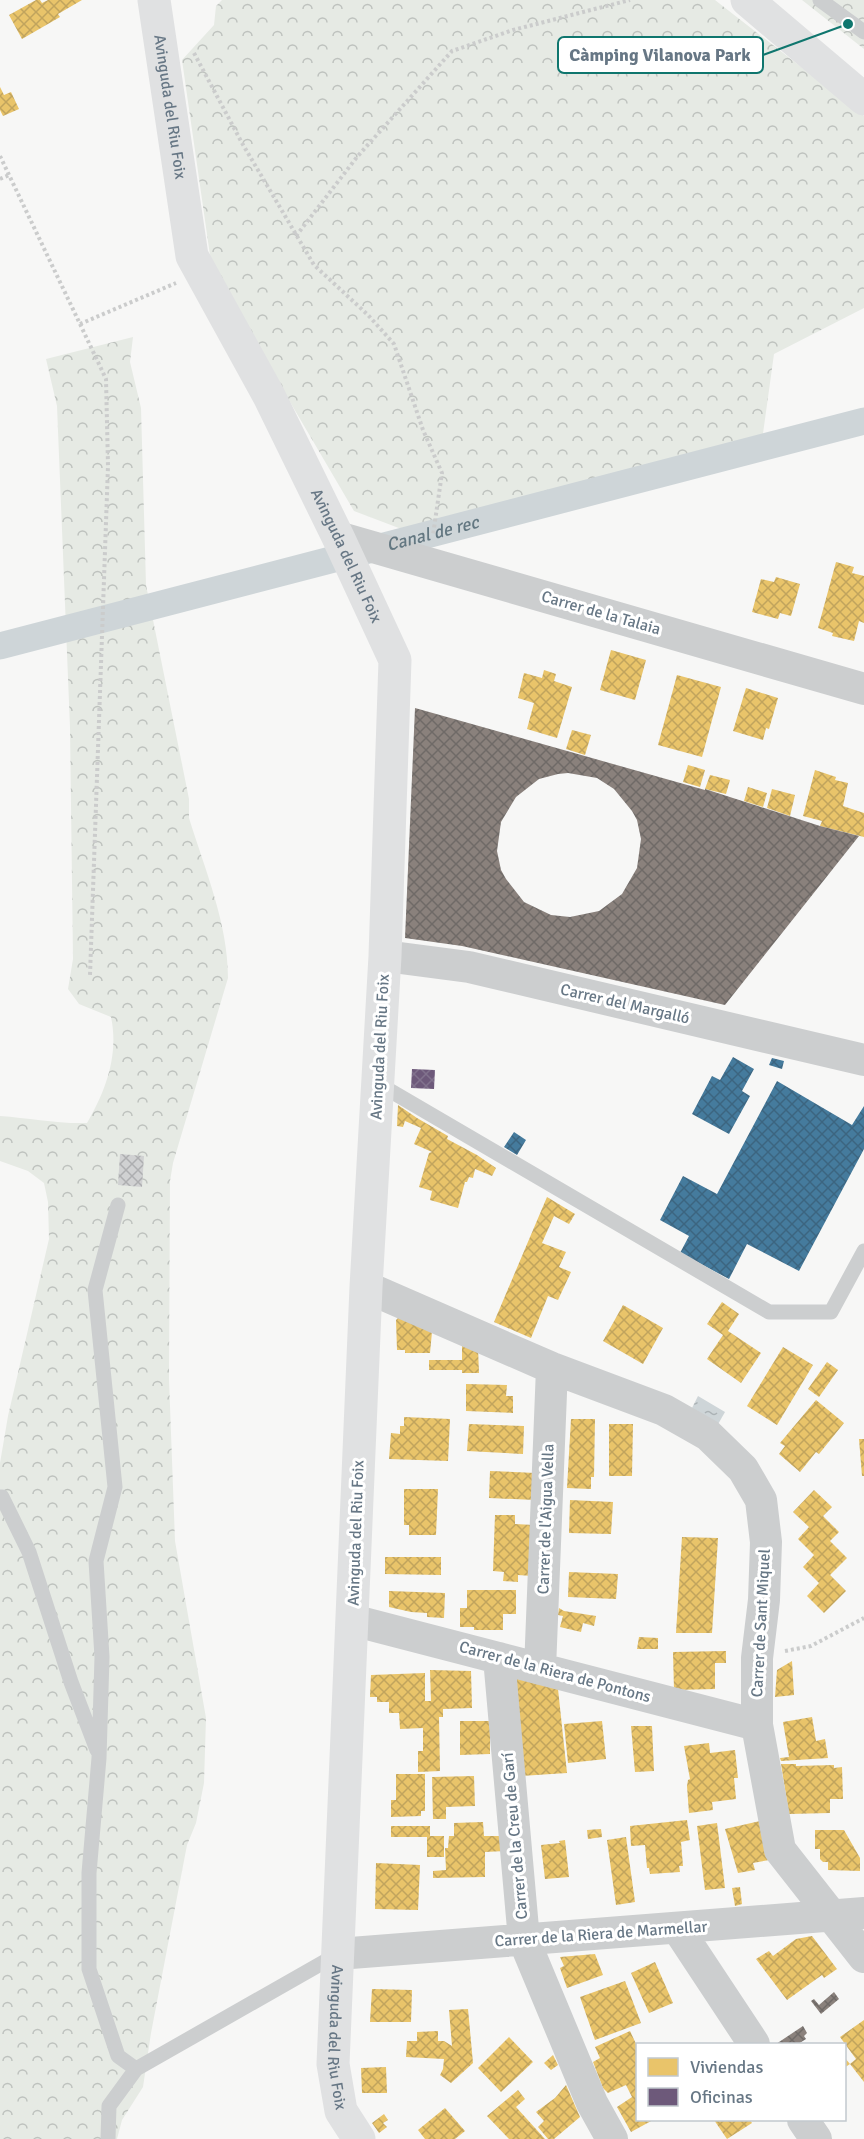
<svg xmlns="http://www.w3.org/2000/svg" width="864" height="2139" viewBox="0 0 864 2139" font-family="Signika,sans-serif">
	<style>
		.forest { fill: url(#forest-crowns) }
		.water { fill: url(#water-ripples) }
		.homes { fill: url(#homes-cross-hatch) }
		.offices { fill: url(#offices-cross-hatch) }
		.public { fill: url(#public-cross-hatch) }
		.industry { fill: url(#industry-cross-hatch); fill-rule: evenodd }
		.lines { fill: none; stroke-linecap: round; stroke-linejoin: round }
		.canal { stroke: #ced5d8; stroke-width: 27 }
		.building { fill: url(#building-cross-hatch) }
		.path { stroke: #cbcccc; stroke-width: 4; stroke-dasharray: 3 3; stroke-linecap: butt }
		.lane { stroke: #cccecf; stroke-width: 15 }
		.street { stroke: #cccecf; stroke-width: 32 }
		.secondary { stroke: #e0e1e2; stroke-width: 33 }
		.labels { text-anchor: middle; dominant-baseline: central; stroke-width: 6; stroke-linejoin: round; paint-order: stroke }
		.street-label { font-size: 16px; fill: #677785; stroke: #fff }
		.water-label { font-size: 18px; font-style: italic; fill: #637781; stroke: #fff }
		.leader { fill: none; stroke: #0f766e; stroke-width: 2 }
		.callout-dot { fill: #0f766e; stroke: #fff; stroke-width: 2 }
		.callout { fill: #fff; stroke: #0f766e; stroke-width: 2 }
		.callout-label { font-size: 18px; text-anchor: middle; font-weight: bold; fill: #677785 }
	</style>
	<defs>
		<pattern id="forest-crowns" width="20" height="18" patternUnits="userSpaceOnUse" patternTransform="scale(1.5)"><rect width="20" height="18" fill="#e6eae4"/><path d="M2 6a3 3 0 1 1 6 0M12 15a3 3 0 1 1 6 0" fill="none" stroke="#bec2be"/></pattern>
		<pattern id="water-ripples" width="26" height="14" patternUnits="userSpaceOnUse" patternTransform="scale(1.5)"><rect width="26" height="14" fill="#ced5d8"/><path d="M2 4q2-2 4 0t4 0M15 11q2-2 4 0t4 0" fill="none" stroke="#abb2b5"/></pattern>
		<pattern id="homes-cross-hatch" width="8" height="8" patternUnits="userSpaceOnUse" patternTransform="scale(1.5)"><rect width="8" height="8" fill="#e9c46a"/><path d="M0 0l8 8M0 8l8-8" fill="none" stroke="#c1a45d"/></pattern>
		<pattern id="offices-cross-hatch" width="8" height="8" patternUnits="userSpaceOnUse" patternTransform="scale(1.5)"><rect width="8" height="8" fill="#6d597a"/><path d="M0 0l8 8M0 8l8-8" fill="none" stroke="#81728d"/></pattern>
		<pattern id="public-cross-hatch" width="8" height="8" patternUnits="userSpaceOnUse" patternTransform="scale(1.5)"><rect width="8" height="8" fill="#457b9d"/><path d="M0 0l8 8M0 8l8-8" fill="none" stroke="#3c6580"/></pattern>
		<pattern id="industry-cross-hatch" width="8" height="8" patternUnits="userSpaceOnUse" patternTransform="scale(1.5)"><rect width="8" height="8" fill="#8a817c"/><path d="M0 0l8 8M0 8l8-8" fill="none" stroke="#6f6a67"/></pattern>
		<pattern id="building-cross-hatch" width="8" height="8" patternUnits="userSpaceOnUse" patternTransform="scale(1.5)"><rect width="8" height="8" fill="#d0d1d2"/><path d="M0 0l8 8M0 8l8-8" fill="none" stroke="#adaeb0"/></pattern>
	</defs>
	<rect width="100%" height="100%" fill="#f7f7f6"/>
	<path class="forest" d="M222 0H715L864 116V308L774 354 761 448 441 544 354 511 212 269 182 60 214 25 216 6Z
		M802 0H864V49Z
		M133 337 130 362 141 408 146 585 189 799V818C205 870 228 923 228 978L173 1163 170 1181 169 1379 175 1541 206 1718 204 1783 196 1823 187 1845 151 2033 143 2087 122 2120 117 2139H0V1463L8 1416 49 1239 48 1202 44 1183 28 1171 0 1161V1116C29 1118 58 1124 87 1123 106 1091 119 1054 111 1017L79 1004 68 989 73 959 70 727 57 406 46 359Z"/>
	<path class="water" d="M698 1396 725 1412 717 1426 691 1410Z"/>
	<path class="homes" d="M36 0H40L42 3 48 0H82L58 14 60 17 22 39 9 15Z
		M0 87 4 95 11 92 19 109 3 116 0 110Z
		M836 562 854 567 852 573 864 576V623L859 621 854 641 832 636 833 633 818 628Z
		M776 577 800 584 791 616 780 613 778 619 752 612 761 579 774 582Z
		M611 650 646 660 635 700 600 690Z
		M544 670 556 674 554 681 572 687 557 738 527 729 534 703 518 698 524 673 542 678Z
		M677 675 721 687 702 757 658 745Z
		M746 688 778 698 769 729 766 728 763 740 733 731Z
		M572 730 591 735 585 755 566 749Z
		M688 765 705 770 700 787 683 782Z
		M815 770 836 777 835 780 848 783 843 806 864 813V837L820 826 822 821 803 816Z
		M710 775 730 780 726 794 705 789Z
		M748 787 767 793 763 807 744 801Z
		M772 789 795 795 790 816 767 808Z
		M398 1105 417 1118 448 1136 447 1139 477 1155 496 1168 492 1176 475 1169 473 1178 469 1177 467 1182H465L458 1208 430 1200 432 1191 419 1187 429 1153 432 1152 414 1144 421 1128 405 1121 403 1127 397 1126Z
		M547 1197 575 1214 569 1224 554 1216 542 1243 566 1252 559 1267 571 1272 558 1300 548 1296 531 1338 494 1322Z
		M722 1302 739 1314 728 1331 761 1353 741 1383 707 1359 723 1335 707 1324Z
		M623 1305 663 1328 643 1364 603 1341Z
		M399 1317 432 1332 430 1353H405V1350H397L396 1320Z
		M462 1339 478 1348 479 1373H462V1370H429V1360H462Z
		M783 1347 813 1365 777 1425 747 1406Z
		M827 1362 838 1370 819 1397 808 1389Z
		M466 1384 507 1385 506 1396H513V1413L466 1411Z
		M816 1400 844 1423 819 1454 816 1452 800 1472 779 1454 785 1446 780 1443Z
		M404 1417 450 1419 448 1461 389 1459 391 1433 400 1434V1426H404Z
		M571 1419H595L594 1477H591V1489L567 1488Z
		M469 1424 524 1426 523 1454 467 1451Z
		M609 1424H633L632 1476H609Z
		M859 1439H864V1476H862Z
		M490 1471 536 1473 535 1500 489 1498Z
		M404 1489H438L436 1535H409V1525H404Z
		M814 1490 832 1507 823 1516 839 1532 830 1541 847 1558 830 1575 846 1591 824 1613 807 1596 819 1583 803 1567 814 1555 798 1539 809 1527 793 1512Z
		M570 1500 613 1502 611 1534 569 1533Z
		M495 1515H515V1524L534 1525 532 1576 518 1575V1582L503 1581 504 1572 493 1571Z
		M682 1537 718 1538 712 1633H676Z
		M385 1557H441V1575L385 1574Z
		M569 1572 618 1574 616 1599 568 1597Z
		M467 1590H516V1614H503V1630H474V1627H460V1608H467Z
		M389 1591 445 1593 444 1618 427 1617V1613L411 1612 389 1607Z
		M559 1608 564 1611 596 1616 594 1626 583 1623 581 1632 560 1627 563 1616 558 1615Z
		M639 1637 658 1638V1649H637Z
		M726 1651V1663H715V1689L674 1690 673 1652Z
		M792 1661 794 1695 775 1697 777 1670Z
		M430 1670 471 1671 472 1708 443 1709V1717H439L440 1771 418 1772V1751H423V1728L400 1729 399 1713H389V1702H377V1697H370L371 1675 425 1673V1701H431Z
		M517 1678 558 1689 567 1773 521 1776 512 1682Z
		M812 1717 816 1741 825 1739 828 1758 781 1761 780 1758 789 1757 783 1722Z
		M460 1721H490V1754L460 1755Z
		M602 1721 606 1759 568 1763 564 1724Z
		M631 1726H652L654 1771 635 1772Z
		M709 1743 710 1753 735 1750 738 1778H734L736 1799 712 1802 713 1810 689 1813 687 1786 688 1780 690 1779 684 1746Z
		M781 1764H796V1766L834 1765V1768L842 1767 843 1799H830V1813L789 1814Z
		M396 1774H425V1811H421V1816L391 1817V1800H396Z
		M474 1776 475 1806 446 1807V1819H433L432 1777Z
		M687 1820 690 1840 681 1842 683 1866H679L680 1872 650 1874 649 1868H647L645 1845 631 1846 630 1826Z
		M760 1821 769 1860 753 1863 755 1870 738 1873 725 1829Z
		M483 1822 484 1836H503L505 1851 485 1852V1877L433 1878V1871L446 1870 445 1848H448L449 1836H454V1823Z
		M717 1823 725 1888 705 1890 697 1826Z
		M391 1826H430V1836H444V1857H427V1837H391Z
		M601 1829 602 1837 588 1839 587 1830Z
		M815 1830H844L860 1858V1871L828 1870V1862H823L820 1859V1849H815Z
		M626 1837 635 1902 616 1905 607 1840Z
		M565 1840 569 1877 545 1879 541 1845 560 1843 559 1841Z
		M376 1863 420 1865 418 1910 375 1909Z
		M740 1887 742 1904 735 1906 732 1888Z
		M812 1936 837 1969 824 1978 822 1975 787 2000 756 1959 769 1951 773 1956 796 1939Z
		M595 1954 603 1975 567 1988 560 1968 564 1966 560 1957Z
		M655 1962 673 2003 649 2013 631 1973Z
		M625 1981 641 2023 595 2040 580 1997Z
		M372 1989 412 1990 411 2022H370Z
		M468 2009 473 2063 451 2083 440 2075 443 2069 444 2059 406 2057 407 2041H417V2032L438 2031V2041H444L452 2046 449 2010Z
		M864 2020V2082L850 2064 844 2068V2057L850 2064 856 2059 840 2037Z
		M630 2031 638 2048V2120H653L631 2132 617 2107 632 2097 626 2085 608 2093 603 2088 593 2062 600 2058 595 2047Z
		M509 2037 533 2062 501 2092 478 2068Z
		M553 2055 558 2065 551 2070 544 2063Z
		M386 2067 387 2093H362L361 2068Z
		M566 2085 580 2117 554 2139H548L538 2127 544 2121 536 2112 555 2098Z
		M518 2090 525 2099 516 2107 545 2139H509L487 2116Z
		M445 2108 465 2131 455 2139H425L418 2130Z
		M384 2114 388 2120 383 2123 387 2127 379 2133 372 2123Z
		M714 2120H750L752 2123 727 2139Z"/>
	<path class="offices" d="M412 1069 435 1070 434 1089 411 1088Z"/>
	<path class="public" d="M733 1057 754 1069 742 1091 750 1096 729 1134 692 1114 712 1076 720 1080Z
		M772 1058 784 1061 782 1069 769 1065Z
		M777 1081 852 1125 864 1106V1149L799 1271 747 1244 729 1279 680 1253 689 1236 660 1220 683 1176 717 1194Z
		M514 1132 526 1140 517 1155 504 1147Z"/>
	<path class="industry" d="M415 708 705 790V789L820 826 859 836 725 1005 462 946 405 938ZM568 773 597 778 614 789 632 811 637 820 641 839 637 868 622 894 599 911 570 917 551 915 524 902 506 879 501 870 497 851 501 822 516 797 539 779 558 774Z
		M834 1992 839 1999 821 2014 811 2001 814 1999 819 2005Z
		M803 2026 807 2033 804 2036 806 2039 798 2044H776Z"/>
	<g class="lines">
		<path class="canal" id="s1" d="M0 646 864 421"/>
	</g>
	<path class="building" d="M120 1154 144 1156 142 1187 118 1185Z"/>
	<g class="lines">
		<path class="path" d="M194 53 242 143 314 265 368 315 394 344 423 430 442 473 433 535
			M0 156 80 324 176 283
			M0 179 9 175
			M296 236 357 157 452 51 513 30 630 0
			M80 324 106 379 108 466 90 975
			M785 1651 811 1646 864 1618"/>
		<path class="lane" d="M820 0 864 32
			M377 1083 769 1312H831L864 1251
			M118 1205 95 1290 115 1487 96 1561 102 1657 99 1758 89 1873V1969L118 2056 136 2069
			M0 1497H2L29 1552 71 1682 97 1750
			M108 2139 109 2106 136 2069 338 1954"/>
		<path class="street" d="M338 537 864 689
			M385 956 469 967 864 1060
			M366 1287 552 1368 664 1410 708 1435 743 1469 761 1500 766 1542 764 1600 757 1658V1725L780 1850 864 1957
			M352 1620 757 1725
			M499 1658 524 1940 592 2103 612 2139
			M540 1669 552 1368
			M678 1929 754 2044
			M338 1954 864 1913
			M803 2120 816 2139"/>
		<g class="secondary">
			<path id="s2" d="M154 0 192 256 269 396 338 537 395 660 385 956 366 1287 333 2064 341 2111 359 2139"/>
			<path d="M747 0 864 99"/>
		</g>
	</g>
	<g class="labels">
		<g class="street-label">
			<text stroke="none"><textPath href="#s2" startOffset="108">Avinguda del Riu Foix</textPath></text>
			<text stroke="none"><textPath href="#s2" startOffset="596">Avinguda del Riu Foix</textPath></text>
			<text transform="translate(601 613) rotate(16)">Carrer de la Talaia</text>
			<text transform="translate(625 1004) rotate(13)">Carrer del Margalló</text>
			<text transform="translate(380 1047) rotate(-87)">Avinguda del Riu Foix</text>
			<text transform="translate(546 1519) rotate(-88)">Carrer de l'Aigua Vella</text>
			<text transform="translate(356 1533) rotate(-88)">Avinguda del Riu Foix</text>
			<text transform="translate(761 1623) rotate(-87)">Carrer de Sant Miquel</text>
			<text transform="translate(555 1672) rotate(15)">Carrer de la Riera de Pontons</text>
			<text transform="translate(515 1836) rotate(-95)">Carrer de la Creu de Garí</text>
			<text transform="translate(601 1934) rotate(-4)">Carrer de la Riera de Marmellar</text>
			<text stroke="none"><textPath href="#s2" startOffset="2090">Avinguda del Riu Foix</textPath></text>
		</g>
		<g class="water-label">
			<text stroke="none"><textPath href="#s1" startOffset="447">Canal de rec</textPath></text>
		</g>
	</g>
	<path class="leader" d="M848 24L763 55"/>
	<circle class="callout-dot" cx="848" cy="24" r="6"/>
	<rect class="callout" x="558" y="37" width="205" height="36" rx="6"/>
	<g class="callout-label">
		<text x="660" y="61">Càmping Vilanova Park</text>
	</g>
	<rect x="636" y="2043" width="210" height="78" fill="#ffffff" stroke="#c2c9ce" stroke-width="1.5"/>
	<rect x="648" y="2058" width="30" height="18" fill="#e9c46a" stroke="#c2c9ce" stroke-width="1.5"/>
	<text x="690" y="2073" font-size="18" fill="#677785">Viviendas</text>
	<rect x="648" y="2088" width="30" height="18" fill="#6d597a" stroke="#c2c9ce" stroke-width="1.5"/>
	<text x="690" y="2103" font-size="18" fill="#677785">Oficinas</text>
</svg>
